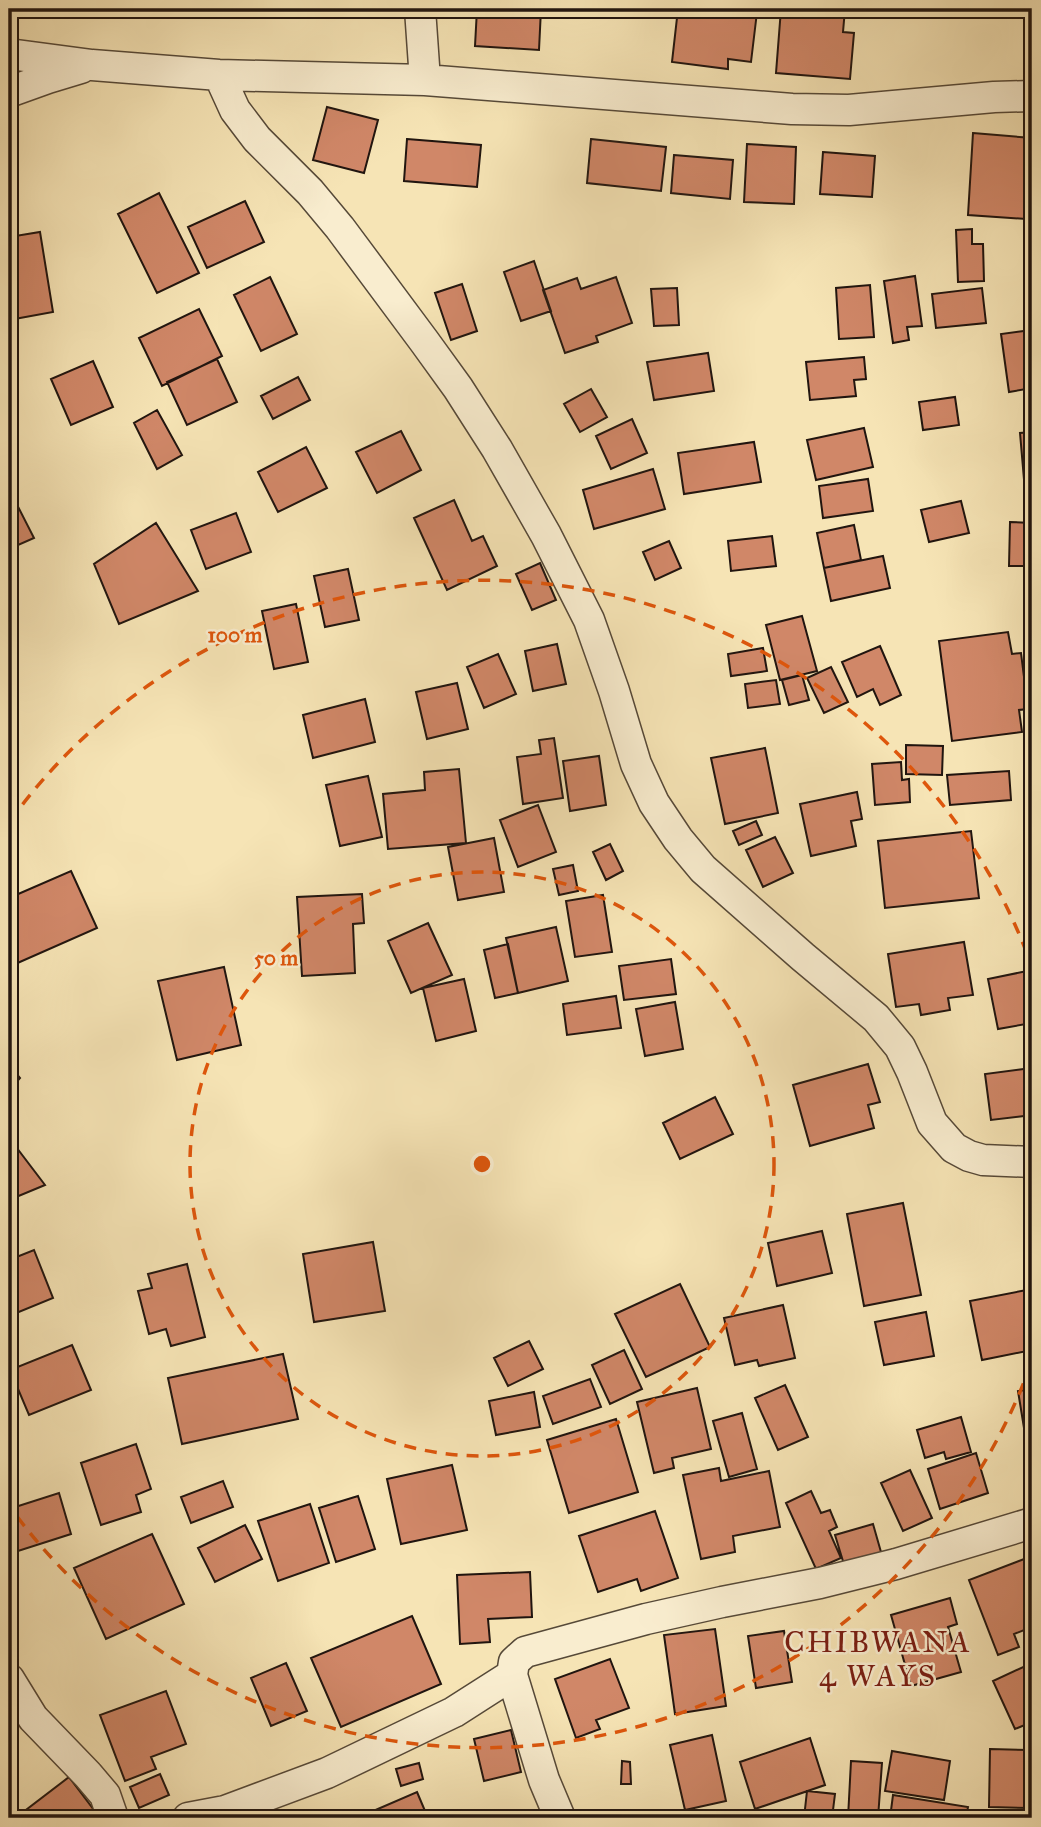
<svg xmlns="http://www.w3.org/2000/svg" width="1041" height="1827" viewBox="0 0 1041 1827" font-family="'IM FELL Great Primer',serif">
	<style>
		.building { fill: #d08768; stroke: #21150f; stroke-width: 2 }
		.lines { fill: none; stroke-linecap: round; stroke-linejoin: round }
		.street-casing { stroke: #564938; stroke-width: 33 }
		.street { stroke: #f9edcf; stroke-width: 30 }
		.ring { fill: none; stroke: #de560c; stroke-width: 3.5; stroke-dasharray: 12 9 }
		.labels { text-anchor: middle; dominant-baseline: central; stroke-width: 5; stroke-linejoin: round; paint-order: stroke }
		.quarter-label { font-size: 30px; letter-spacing: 2px; fill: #7a1f14; stroke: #f9edcf }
		.centre { fill: #de560c; stroke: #f9edcf; stroke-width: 3.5 }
		.ring-label { font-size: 21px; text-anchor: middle; font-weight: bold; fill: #de560c; stroke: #f9edcf; stroke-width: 5; stroke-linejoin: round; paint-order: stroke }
	</style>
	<rect width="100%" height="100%" fill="#f6e4b5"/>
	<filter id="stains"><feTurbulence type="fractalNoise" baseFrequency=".00286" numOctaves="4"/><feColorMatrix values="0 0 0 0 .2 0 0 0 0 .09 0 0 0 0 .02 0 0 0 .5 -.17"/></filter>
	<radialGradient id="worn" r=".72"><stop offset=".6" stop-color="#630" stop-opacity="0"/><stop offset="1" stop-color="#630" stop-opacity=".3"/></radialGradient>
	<path class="building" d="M346 9H389L388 18 345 14Z
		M477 9H541L539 50 475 46Z
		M678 9H730L757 12 751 62 728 59V69L672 62Z
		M781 9H845L843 32 854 33 850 79 776 73Z
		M907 9H999L1000 16H907Z
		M327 107 378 120 364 173 313 160Z
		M973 133 1032 138 1026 219 968 215Z
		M407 139 481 145 477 187 404 181Z
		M591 139 666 147 661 191 587 183Z
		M747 144 796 147 794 204 744 202Z
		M823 152 875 156 872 197 820 194Z
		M674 155 733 160 730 199 671 193Z
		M159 193 199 273 157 293 118 214Z
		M245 201 264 242 207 268 188 227Z
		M972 229V244H983L984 281 958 282 956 230Z
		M40 232 53 312 9 320V237Z
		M534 261 551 311 521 321 504 272Z
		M915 276 922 326 907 327 909 340 893 343 884 281Z
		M270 277 297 334 261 351 234 295Z
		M616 277 632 323 596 336 598 342 565 353 543 290 577 278 581 289Z
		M462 284 477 331 451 340 435 293Z
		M870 285 874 337 839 339 836 288Z
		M677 288 679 325 654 326 651 289Z
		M982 288 986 323 936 328 932 294Z
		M199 309 222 356 162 386 139 338Z
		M1032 330V388L1009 392 1001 334Z
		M708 353 714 391 654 400 647 362Z
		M864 357 866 379 854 380 856 396 810 400 806 362Z
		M217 359 237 402 187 425 167 382Z
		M93 361 113 407 71 425 51 379Z
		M9 369 16 422 9 423Z
		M298 377 310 400 273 419 261 396Z
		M591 389 607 417 580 432 564 404Z
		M955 397 959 425 923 430 919 402Z
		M157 410 182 455 157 469 134 423Z
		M632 419 647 453 611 469 596 436Z
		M864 428 873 467 816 480 807 440Z
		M401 431 421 470 377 493 356 452Z
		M1032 432V491H1025L1020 433Z
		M754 442 761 482 684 494 678 453Z
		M306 447 327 488 278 512 258 472Z
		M653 469 665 509 594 529 583 490Z
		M868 479 873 511 823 518 819 486Z
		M9 489 34 538 9 549Z
		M454 500 472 541 483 536 497 566 447 590 414 518Z
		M961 501 969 533 929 542 921 510Z
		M236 513 251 552 206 569 191 530Z
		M1010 522 1032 523V566H1009Z
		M156 523 198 591 119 624 94 564Z
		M854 525 861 560 824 568 817 533Z
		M772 536 776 566 731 571 728 541Z
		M669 541 681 568 655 580 643 552Z
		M883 556 890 588 831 601 824 568Z
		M540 563 556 600 532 610 516 574Z
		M348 569 359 620 325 627 314 576Z
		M296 604 308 662 274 669 262 611Z
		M802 616 817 671 780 680 766 625Z
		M1008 632 1012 654 1021 653 1028 709 1019 710 1022 732 952 741 939 641Z
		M557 644 566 684 533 691 525 651Z
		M880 646 901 695 880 705 873 689 857 697 842 662Z
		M763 648 767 671 731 676 728 654Z
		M498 654 516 694 484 708 467 667Z
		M831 667 848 702 824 713 807 678Z
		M802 675 809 700 789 705 782 680Z
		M776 680 780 704 748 708 745 684Z
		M457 683 468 729 427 739 416 692Z
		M365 699 375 742 313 758 303 715Z
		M554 738 563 798 523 804 517 757 541 754 539 740Z
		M906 745 943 746 942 775 906 774Z
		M765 748 778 813 725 824 711 758Z
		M599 756 606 805 570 811 563 761Z
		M901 762 902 780 909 779 910 802 875 805 872 764Z
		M459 769 466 843 388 849 383 794 425 790 424 772Z
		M1009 771 1011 800 950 805 947 775Z
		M368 776 382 837 340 846 326 785Z
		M857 792 862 819 851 821 856 846 811 856 800 804Z
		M538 805 556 852 518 867 500 820Z
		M756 821 762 835 739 845 733 831Z
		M971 831 979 898 885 908 878 841Z
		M775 837 793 873 763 887 746 850Z
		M494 838 504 892 458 900 448 847Z
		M610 844 623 871 606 880 593 852Z
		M573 865 578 891 559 895 553 869Z
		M71 871 97 928 13 965 9 943V898Z
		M362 894 364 923 353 924 355 973 302 976 297 897Z
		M603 895 612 952 575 957 566 901Z
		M428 923 452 975 411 993 388 941Z
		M556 927 568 981 518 993 506 938Z
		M964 942 973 995 948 998 950 1010 921 1015 919 1004 896 1007 888 954Z
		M508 944 518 993 495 998 484 950Z
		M671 959 676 994 624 1000 619 966Z
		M224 967 241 1045 177 1060 158 981Z
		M1032 970V1023L998 1029 988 979Z
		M464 979 476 1031 436 1041 423 988Z
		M616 996 621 1028 567 1035 563 1004Z
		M675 1002 683 1049 645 1056 636 1009Z
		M868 1064 880 1102 868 1105 874 1128 810 1146 793 1085Z
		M9 1065 20 1078 9 1091Z
		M1032 1068V1115L991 1120 985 1074Z
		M715 1097 733 1134 680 1159 663 1123Z
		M9 1139H10L45 1185 9 1200Z
		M903 1203 921 1295 864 1306 847 1214Z
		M822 1231 832 1273 777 1286 768 1243Z
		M373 1242 385 1311 314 1322 303 1254Z
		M34 1250 53 1298 9 1316V1260Z
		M187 1264 205 1337 171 1346 166 1329 149 1334 138 1291 152 1288 148 1274Z
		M680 1284 710 1347 646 1377 615 1314Z
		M1032 1289V1350L982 1360 970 1301Z
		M783 1305 795 1358 759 1366 757 1360 735 1365 724 1318Z
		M926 1312 934 1356 884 1365 875 1322Z
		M529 1341 543 1369 508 1386 494 1358Z
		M72 1345 91 1390 29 1415 10 1370Z
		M624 1350 642 1389 610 1404 592 1365Z
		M283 1354 298 1419 182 1444 168 1378Z
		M590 1379 601 1407 553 1424 543 1396Z
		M785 1385 808 1437 778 1450 755 1398Z
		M697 1388 711 1449 672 1458 674 1468 654 1473 637 1402Z
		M1032 1389V1433L1025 1434 1018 1391Z
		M534 1392 540 1427 496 1435 489 1401Z
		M742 1413 757 1469 729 1477 713 1421Z
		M961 1417 971 1452 946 1459 944 1452 925 1458 917 1430Z
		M616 1419 638 1492 569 1513 547 1440Z
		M136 1444 151 1489 136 1495 141 1512 101 1525 81 1463Z
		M976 1453 988 1493 940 1509 928 1469Z
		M452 1465 467 1530 401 1544 387 1479Z
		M719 1468 721 1481 769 1471 780 1527 733 1536 735 1552 701 1559 683 1475Z
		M910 1470 932 1518 903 1531 881 1483Z
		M223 1481 233 1507 191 1523 181 1497Z
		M811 1491 821 1513 830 1510 837 1527 829 1531 841 1558 816 1569 786 1503Z
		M59 1493 71 1534 18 1551 9 1522V1509Z
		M358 1496 375 1549 336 1562 319 1508Z
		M310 1504 329 1563 278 1581 258 1521Z
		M655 1511 678 1578 641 1591 637 1579 598 1592 579 1536Z
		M873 1524 883 1559 846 1571 835 1535Z
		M245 1525 262 1559 215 1582 198 1548Z
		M152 1534 184 1604 106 1639 74 1568Z
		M1032 1556V1627L1014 1634 1019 1647 998 1655 969 1580Z
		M530 1572 532 1617 488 1619 490 1642 460 1644 457 1575Z
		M950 1598 957 1624 948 1627 961 1672 911 1686 891 1615Z
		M412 1616 441 1684 341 1727 311 1658Z
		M715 1629 726 1706 675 1714 664 1635Z
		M784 1631 792 1682 756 1688 748 1636Z
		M610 1659 629 1708 596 1720 600 1729 576 1738 555 1679Z
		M286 1663 307 1711 271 1726 251 1678Z
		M1032 1663V1722L1015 1729 993 1681Z
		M166 1691 186 1744 151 1757 156 1769 125 1781 100 1715Z
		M511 1730 521 1772 484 1781 474 1739Z
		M712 1735 726 1801 685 1810 670 1745Z
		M810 1738 825 1785 755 1809 740 1762Z
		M990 1749 1029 1750V1808L989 1807Z
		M892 1751 950 1761 944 1800 885 1791Z
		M622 1761 630 1762 631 1784H621Z
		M851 1761 882 1763 878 1818H848Z
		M419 1763 423 1779 401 1786 396 1769Z
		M160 1774 169 1795 139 1808 130 1787Z
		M69 1777 100 1818H26L22 1813Z
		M807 1791 835 1794 832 1818H804Z
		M417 1792 428 1818H357Z
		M893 1795 968 1807 966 1818H890Z
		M984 1816H1029V1818H984Z"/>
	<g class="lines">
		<defs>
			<path id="street" d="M420 9 425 80
				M9 54 92 65 219 75 425 80 792 109 849 110 994 97 1032 96
				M219 75 235 110 257 139 310 192 340 228 424 341 458 388 497 449 546 535 589 620 614 691 636 764 654 803 678 839 703 869 803 957 876 1018 900 1047 912 1072 932 1123 954 1148 969 1156 983 1160 1032 1162
				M9 92 48 78 81 68
				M9 1679 33 1718 88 1775 105 1795 113 1818
				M188 1818 225 1811 327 1773 454 1712 512 1675
				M560 1818 544 1780 512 1675 514 1662 525 1652 646 1619 722 1602 820 1583 896 1564 1032 1523"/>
		</defs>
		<use href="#street" class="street-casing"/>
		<use href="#street" class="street"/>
	</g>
	<g class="ring">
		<circle cx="482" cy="1164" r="292"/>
		<path d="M1031 1364A584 584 0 0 1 10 1507M10 821A584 584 0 0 1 1031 964"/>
	</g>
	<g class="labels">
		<g class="quarter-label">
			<text x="878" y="1642">CHIBWANA<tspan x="878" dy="34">4 WAYS</tspan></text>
		</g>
	</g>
	<circle cx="482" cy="1164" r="10" class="centre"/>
	<g class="ring-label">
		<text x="235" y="642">100 m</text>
		<text x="276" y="965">50 m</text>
	</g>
	<rect width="1041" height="1827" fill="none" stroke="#f6e4b5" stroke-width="35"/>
	<rect x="10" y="10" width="1020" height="1806" fill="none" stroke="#21150f" stroke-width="3.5"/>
	<rect x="18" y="18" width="1006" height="1792" fill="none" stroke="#21150f" stroke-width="2"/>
	<rect width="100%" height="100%" filter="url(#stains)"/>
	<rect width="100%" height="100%" fill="url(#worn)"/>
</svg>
